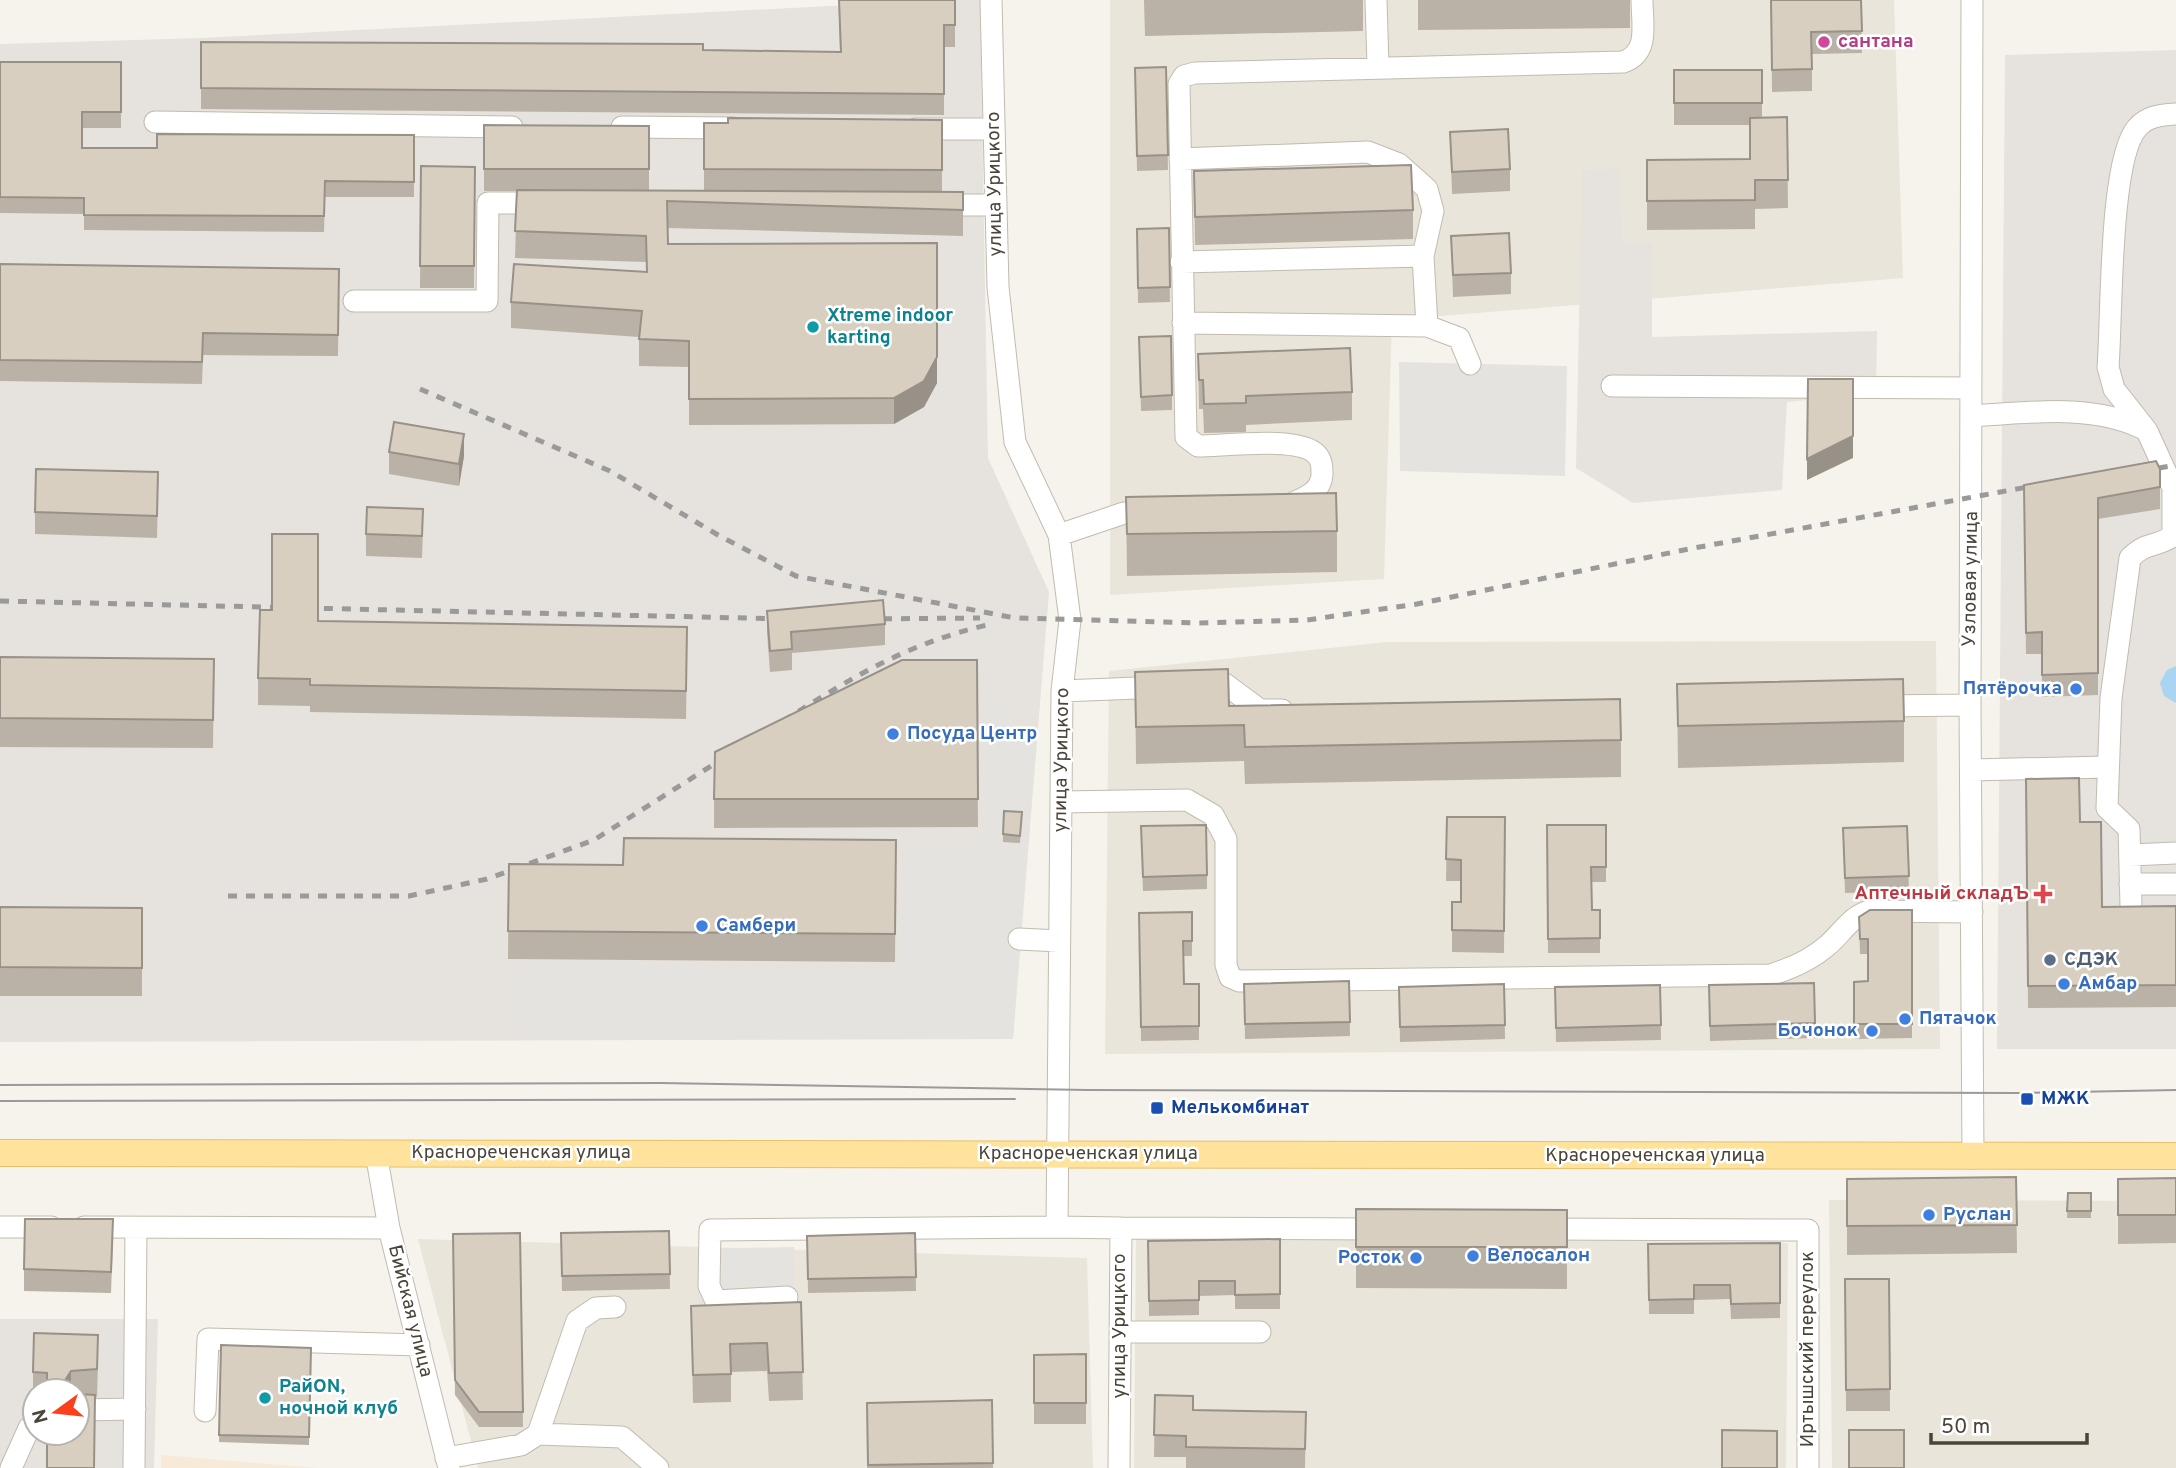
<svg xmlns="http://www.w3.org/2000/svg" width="2176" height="1468" viewBox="0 0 2176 1468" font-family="Overpass,sans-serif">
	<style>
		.residential { fill: #eae5da }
		.commercial { fill: #f7ead8 }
		.industrial { fill: #e6e2dd; fill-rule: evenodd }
		.parking { fill: #e5e3e0 }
		.water { fill: #a9d4f2 }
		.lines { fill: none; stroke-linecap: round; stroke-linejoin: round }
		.minor-casing { stroke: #c2bbae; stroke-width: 23 }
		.major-casing { stroke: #e6c16a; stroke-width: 28 }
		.minor { stroke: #fff; stroke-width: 21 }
		.major { stroke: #ffe39c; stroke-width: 26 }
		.tram { stroke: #9a9a9a; stroke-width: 2 }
		.rail { stroke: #9a9a9a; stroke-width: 5; stroke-dasharray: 9 9; stroke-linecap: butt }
		.wall { fill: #bab2a6 }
		.shaded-wall { fill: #979187 }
		.building { fill: #d8cfc1; stroke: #979187; stroke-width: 2 }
		.hotel-dot { fill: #d1479c; stroke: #fff; stroke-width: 2.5 }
		.culture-dot { fill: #0f9aa8; stroke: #fff; stroke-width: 2.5 }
		.shop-dot { fill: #3f7fe0; stroke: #fff; stroke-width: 2.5 }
		.health-dot { fill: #e0444e; stroke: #fff; stroke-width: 2.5 }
		.service-dot { fill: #5c6f8a; stroke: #fff; stroke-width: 2.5 }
		.transit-dot { fill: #1a4fb4; stroke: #fff; stroke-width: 2.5 }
		.labels { text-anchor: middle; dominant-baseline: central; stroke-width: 5; stroke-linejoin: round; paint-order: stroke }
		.hotel-label { font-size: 19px; font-weight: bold; fill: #b23c85; stroke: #fff; text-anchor: start }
		.street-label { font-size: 19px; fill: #4b4439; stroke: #fff }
		.culture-label { font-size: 19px; font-weight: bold; fill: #0d838f; stroke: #fff; text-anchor: start }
		.shop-label { font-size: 19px; font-weight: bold; fill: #366cbe; stroke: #fff; text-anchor: start }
		.health-label { font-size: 19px; font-weight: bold; fill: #be3a42; stroke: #fff; text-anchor: end }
		.service-label { font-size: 19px; font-weight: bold; fill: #4e5e75; stroke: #fff; text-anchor: start }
		.transit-label { font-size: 19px; font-weight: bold; fill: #164399; stroke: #fff; text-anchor: start }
	</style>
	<rect width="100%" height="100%" fill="#f6f3ec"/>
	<path class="residential" d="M1110 0H1894L1903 278 1392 320 1384 579 1110 595Z
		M1936 641 1940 1049 1105 1054 1109 671 1387 642Z
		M1829 1200 2176 1201V1468H1832Z
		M1136 1235 1788 1243 1786 1468H1134Z
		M418 1239 1087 1258 1093 1468H478Z"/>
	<path class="commercial" d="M161 1455H162L317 1468H161Z"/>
	<path class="industrial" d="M948 0H980L988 458 1049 592 1013 1039 0 1042V44L202 38Z
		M2176 50V1049H1997L2005 55Z
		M1620 169 1621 243H1652V337L1877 331 1876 393 1787 402 1782 490 1633 503 1576 468 1582 170Z
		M0 1319H158L154 1468H0ZM35 1391H77V1433H35Z"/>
	<path class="parking" d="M1399 362 1567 366 1565 476 1400 471Z
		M989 706 1033 732 1013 1039 518 1031 519 965 903 968 905 849H984Z
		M794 1247 795 1302 698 1304 697 1249Z"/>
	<path class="water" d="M2176 666V703L2164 696 2160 683 2167 670Z"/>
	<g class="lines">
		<defs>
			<path id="minor" d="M991 0 998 287 1015 442 1059 535 1070 620 1062 691 1057 1227 1121 1228 1119 1468
				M1376 0 1378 66
				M1972 0 1970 705 1973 1158
				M155 122 512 127
				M622 127 733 128
				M916 129H994
				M1180 159 1368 152 1399 164 1427 189 1433 211 1423 256 1427 326
				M935 205H996
				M1181 262 1423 256
				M354 301H487L488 203H546
				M1183 323 1427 326 1459 338 1470 364
				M1612 386 1971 388
				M1971 416C2026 413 2091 403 2142 428
				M1288 505C1302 499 1321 493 1322 475 1322 467 1322 460 1316 454 1299 436 1224 446 1198 446L1186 437 1179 84 1184 76 1195 73 1623 62C1650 53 1642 24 1642 0
				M1059 535 1124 513 1155 512
				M1201 685 1225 684 1260 710H1282
				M1062 691 1162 687
				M1877 706 1970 705
				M1971 770 2108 767
				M1061 802 1187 800 1213 815 1226 839V965L1230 977 1239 981 1770 975C1790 969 1811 960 1828 945 1842 933 1851 916 1869 911L1972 912
				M2130 855 2176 853
				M2130 884H2176
				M2131 907 2129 829 2107 808 2111 698 2130 558C2147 541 2155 548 2173 536V488L2147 431 2114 389 2108 367C2112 319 2109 160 2137 128 2147 116 2161 115 2176 114
				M1019 939 1059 941
				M376 1153 389 1228 449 1468
				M0 1227H51
				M84 1227 389 1228
				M1121 1228 1385 1229
				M1539 1229 1808 1230V1468
				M787 1297 716 1301 709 1286 710 1230 1057 1227
				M1122 1332H1260
				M77 1410 135 1409
				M205 1411 208 1339 419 1345
				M538 1434 622 1437 658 1468
				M446 1458 521 1445 538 1434 577 1321 596 1308 615 1307
				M11 1468 29 1428 35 1422
				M134 1468 136 1228"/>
			<path id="major" d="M0 1153 2176 1156"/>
		</defs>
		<use href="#minor" class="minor-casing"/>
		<use href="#major" class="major-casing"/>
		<use href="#minor" class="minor"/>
		<use href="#major" class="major"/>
		<path class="tram" d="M0 1085 660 1083 1087 1090 2016 1093 2176 1090
			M0 1101 1015 1099"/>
		<path class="rail" d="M420 389 610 471 718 535 796 576 1015 618 1198 623 1307 620 1417 604 1694 548 2044 484
			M2141 471 2176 465
			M0 601 788 619
			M865 619 980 618
			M783 721C853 677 906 644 987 625
			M228 896H409L487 879 594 840 730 754"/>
	</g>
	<path class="wall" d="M839 0H955V47H944V115L201 109V42L703 50 840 52Z
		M1144 0H1363V31L1145 36Z
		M1418 0H1630V28L1418 30Z
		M1771 0H1861L1862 53 1812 54V91L1772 92Z
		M0 62H121V128H82V148H157L414 135V197H325L324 232 84 230V214L0 213Z
		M1166 67 1168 170 1137 171 1135 68Z
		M1674 70H1762V118L1787 117 1788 208 1755 209V229L1647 230V160L1750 159V125H1674Z
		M942 120V192H963V236L667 228 668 244 937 383 924 407 894 424 689 425V367L639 366V337L511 328V302L646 272V262L515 258 517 191H484V125L649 126V191H704V123Z
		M1450 132 1510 169V191L1452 194Z
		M421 166 475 167 474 288H420Z
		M1194 171 1413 210V239L1195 245Z
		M1169 228 1170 302 1138 303 1137 229Z
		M1451 236 1511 273V294L1453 297Z
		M0 264 339 269 338 356 203 355 202 384 0 381Z
		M1139 337 1172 395V410L1141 411Z
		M1198 354 1352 392V420L1246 425V432L1204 433 1203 409H1199Z
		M389 452 464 456 459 486 389 474Z
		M2160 469V509L2098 519V695L2042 697V654H2026L2024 485Z
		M158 494 157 538 35 534V512Z
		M1126 497 1337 531V572L1127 576Z
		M423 531 422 558 366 556V534Z
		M767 611 885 624V645L792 653V670L770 672 767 632Z
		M318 621 687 655 686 719 310 712V706L258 705V678Z
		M0 657 214 659 213 748 0 747Z
		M977 660 978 827 714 828V799Z
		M1135 672 1229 706 1621 740V777L1245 784 1244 761 1136 764Z
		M1677 684 1904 721V762L1678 768Z
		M2026 779 2080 822 2102 907 2176 906V1007L2028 1008Z
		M1022 812 1020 843 1003 842V834Z
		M1447 817H1505L1504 953 1452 952V902H1461V881H1446Z
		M1547 825H1606V882H1592V910H1600V953H1548Z
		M1907 826 1909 891 1845 893 1843 828Z
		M1141 827 1207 875V889L1143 891Z
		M896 840 895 962 508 959 509 864 623 865Z
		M0 907 142 908V996H0Z
		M1912 910V1038L1854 1039V982L1868 981V954H1860L1859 917Z
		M1192 912V956H1184V984H1199V1040L1141 1041 1139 913Z
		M1349 981 1350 1036 1245 1039 1244 984Z
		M1814 983 1815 1038 1710 1041 1709 985Z
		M1504 984 1505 1039 1400 1042 1399 987Z
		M1660 985 1661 1040 1556 1042 1555 987Z
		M2016 1177 2017 1253 1847 1255V1179Z
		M2176 1178V1243L2118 1244V1179Z
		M2068 1193H2091V1218H2067Z
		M1356 1209 1567 1210V1289L1356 1288Z
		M669 1231 670 1289 562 1291 561 1233Z
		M520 1233 523 1427H479L455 1395 453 1234Z
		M915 1233 916 1291 808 1293 807 1236Z
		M1280 1239V1309H1235V1295L1199 1296V1315L1149 1316 1148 1241Z
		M113 1240 111 1293 24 1291V1269Z
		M1780 1243V1318L1731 1319 1730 1299 1694 1300V1314H1649L1648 1244Z
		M1845 1279H1889L1890 1411H1846Z
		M801 1302 803 1400 769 1401 767 1371 731 1372V1402L693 1403 691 1306Z
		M221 1345 311 1348 309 1445 219 1442Z
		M1086 1354V1424H1034V1355Z
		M98 1363 97 1397H95L77 1433V1391H35V1400H33V1372Z
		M1155 1395 1193 1410 1306 1412 1305 1468H1186V1457H1154Z
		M867 1403 993 1463V1468H867Z"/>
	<path class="shaded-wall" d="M937 357V383L924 407 894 424V398Z
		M1853 379V458L1807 480V459Z
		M464 434V456L459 486V464Z
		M71 1371V1391H64V1382Z"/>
	<path class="building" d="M839 0H955V25H944V94L201 88V42L703 44V50L841 52Z
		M1771 0H1861L1862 31 1811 32 1812 69 1772 70Z
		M0 62H121V112H82V148H157V134L414 135V182L325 181 324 216 84 215V198L0 197Z
		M1166 67 1168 155 1137 156 1135 68Z
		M1674 70H1762V103H1674Z
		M1787 117 1788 180H1755V200L1647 201V160L1750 159V118Z
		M728 118 942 120V170L704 169V123H728Z
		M484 125 649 126V169H484Z
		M1508 129 1510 169 1452 172 1450 132Z
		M1411 165 1413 210 1195 217 1194 171Z
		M421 166 475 167 474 266H420Z
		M517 190 963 192V210L667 201 668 244 937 243V357L924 381 894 398 689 399V341L639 339 642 311 511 302 514 264 647 272 646 236 515 231Z
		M1169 228 1170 287 1138 288 1137 229Z
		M1509 233 1511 273 1453 275 1451 236Z
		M0 264 339 269 338 335 203 333 202 362 0 360Z
		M1171 336 1172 395 1141 397 1139 337Z
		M1350 348 1352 392 1246 396V403L1204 404 1203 380H1199L1198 354Z
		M1808 379H1853V436L1807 459Z
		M394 422 464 434 459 464 389 452Z
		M2156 461 2160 469V487L2098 498V673L2042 675V632L2026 633 2024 485Z
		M36 469 158 472 157 516 35 512Z
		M1336 493 1337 531 1127 534 1126 497Z
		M367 507 423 509 422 536 366 534Z
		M272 534H318V621L687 627 686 691 310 685V679L258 678 260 610H272Z
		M883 600 885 624 791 632 792 649 770 651 767 611Z
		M0 657 214 659 213 720 0 718Z
		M902 660H977L978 799H714L715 752Z
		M1228 669 1229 706 1620 699 1621 740 1245 747 1244 725 1136 727 1135 672Z
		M1903 679 1904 721 1678 726 1677 684Z
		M2079 778 2080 822H2101L2102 907 2176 906V985L2028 986 2026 779Z
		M1004 811 1022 812 1020 836 1003 834Z
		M1447 817H1505L1504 931 1452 930V902H1461V860L1446 859Z
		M1206 825 1207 875 1143 877 1141 826Z
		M1547 825H1606V867H1591L1592 910H1600V938L1548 939Z
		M1907 826 1909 876 1845 878 1843 828Z
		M624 838 896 840 895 934 508 931 509 864 623 865Z
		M0 907 142 908V968L0 967Z
		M1870 910H1912V1024H1854V982L1868 981V939H1860L1859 917Z
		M1192 912V941H1183L1184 984H1199V1026L1141 1027 1139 913Z
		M1349 981 1350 1022 1245 1024 1244 984Z
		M1814 983 1815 1023 1710 1026 1709 985Z
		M1504 984 1505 1025 1400 1027 1399 987Z
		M1660 985 1661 1025 1556 1028 1555 987Z
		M2016 1177 2017 1225 1847 1226V1179Z
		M2176 1178V1215H2118V1179Z
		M2068 1193H2091V1211H2067Z
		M1356 1209 1567 1210V1247H1356Z
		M25 1219H113L111 1272 24 1269Z
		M669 1231 670 1274 562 1276 561 1233Z
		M520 1233 523 1412H479L455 1380 453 1234Z
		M915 1233 916 1277 808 1279 807 1236Z
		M1280 1239V1294L1235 1295V1281H1199V1300L1149 1301 1148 1241Z
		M1780 1243V1303L1731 1304 1730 1285H1694V1299L1649 1300 1648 1244Z
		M1845 1279H1889L1890 1389 1846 1390Z
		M801 1302 803 1372 769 1373 767 1343 730 1344 731 1374 693 1375 691 1306Z
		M34 1333 98 1335 97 1369 71 1371 64 1382 70 1391H47V1373L33 1372Z
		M221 1345 311 1348 309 1437 219 1435Z
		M1086 1354V1403H1034V1355Z
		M77 1394 95 1395 94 1468H47V1433H77Z
		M1155 1395 1193 1396V1410L1306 1412 1305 1449 1186 1447V1436L1154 1435Z
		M992 1400 993 1463 868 1465 867 1403Z
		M1722 1430 1777 1431V1468H1722Z
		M1849 1430H1904V1468H1849Z"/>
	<circle class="hotel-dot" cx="1824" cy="42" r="7"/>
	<g class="culture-dot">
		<circle cx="813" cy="327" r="7"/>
		<circle cx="265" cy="1398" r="7"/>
	</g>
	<g class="shop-dot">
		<circle cx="2076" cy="689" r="7"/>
		<circle cx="893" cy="734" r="7"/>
		<circle cx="702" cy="926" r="7"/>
		<circle cx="2064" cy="984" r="7"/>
		<circle cx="1905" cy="1019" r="7"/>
		<circle cx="1872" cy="1031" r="7"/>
		<circle cx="1929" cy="1215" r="7"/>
		<circle cx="1473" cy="1256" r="7"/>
		<circle cx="1416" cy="1258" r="7"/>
	</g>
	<path class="health-dot" d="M2039.5 883.5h7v7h7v7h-7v7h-7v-7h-7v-7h7z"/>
	<circle class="service-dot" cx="2050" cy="960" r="7"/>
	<g class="transit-dot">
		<rect x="2020" y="1092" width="14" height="14" rx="3.5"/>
		<rect x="1150" y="1101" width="14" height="14" rx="3.5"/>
	</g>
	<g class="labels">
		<g class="hotel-label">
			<text x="1838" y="42">сантана</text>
		</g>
		<g class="street-label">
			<text transform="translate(995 184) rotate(-91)">улица Урицкого</text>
			<text transform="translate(1971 579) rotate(-89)">Узловая улица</text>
			<text transform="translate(1062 760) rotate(-89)">улица Урицкого</text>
			<text x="521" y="1153">Краснореченская улица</text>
			<text x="1088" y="1154">Краснореченская улица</text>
			<text x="1655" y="1156">Краснореченская улица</text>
			<text transform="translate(410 1311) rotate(76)">Бийская улица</text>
			<text transform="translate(1120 1326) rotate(-90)">улица Урицкого</text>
			<text transform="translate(1808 1349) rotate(-90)">Иртышский переулок</text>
		</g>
		<g class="culture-label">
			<text x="827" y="316">Xtreme indoor<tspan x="827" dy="22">karting</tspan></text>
			<text x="279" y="1387">РайON,<tspan x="279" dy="22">ночной клуб</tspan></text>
		</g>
		<g class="shop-label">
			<text x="2062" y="689" text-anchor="end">Пятёрочка</text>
			<text x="907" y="734">Посуда Центр</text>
			<text x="716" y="926">Самбери</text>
			<text x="2078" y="984">Амбар</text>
			<text x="1919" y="1019">Пятачок</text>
			<text x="1858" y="1031" text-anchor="end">Бочонок</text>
			<text x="1943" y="1215">Руслан</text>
			<text x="1487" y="1256">Велосалон</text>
			<text x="1402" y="1258" text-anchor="end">Росток</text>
		</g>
		<g class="health-label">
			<text x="2029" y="894">Аптечный складЪ</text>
		</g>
		<g class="service-label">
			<text x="2064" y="960">СДЭК</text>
		</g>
		<g class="transit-label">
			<text x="2041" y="1099">МЖК</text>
			<text x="1171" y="1108">Мелькомбинат</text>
		</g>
	</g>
	<g transform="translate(56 1412) rotate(255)"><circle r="33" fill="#ffffff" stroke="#b7b4b0" stroke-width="2"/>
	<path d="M0-5L12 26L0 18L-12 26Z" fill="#fc3f1d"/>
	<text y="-10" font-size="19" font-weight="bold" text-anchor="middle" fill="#4b4439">N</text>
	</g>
	<path d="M1931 1433v10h156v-10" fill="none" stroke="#4b4439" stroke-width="3.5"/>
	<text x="1941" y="1433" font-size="21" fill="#4b4439" stroke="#ffffff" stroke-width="5" paint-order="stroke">50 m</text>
</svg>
